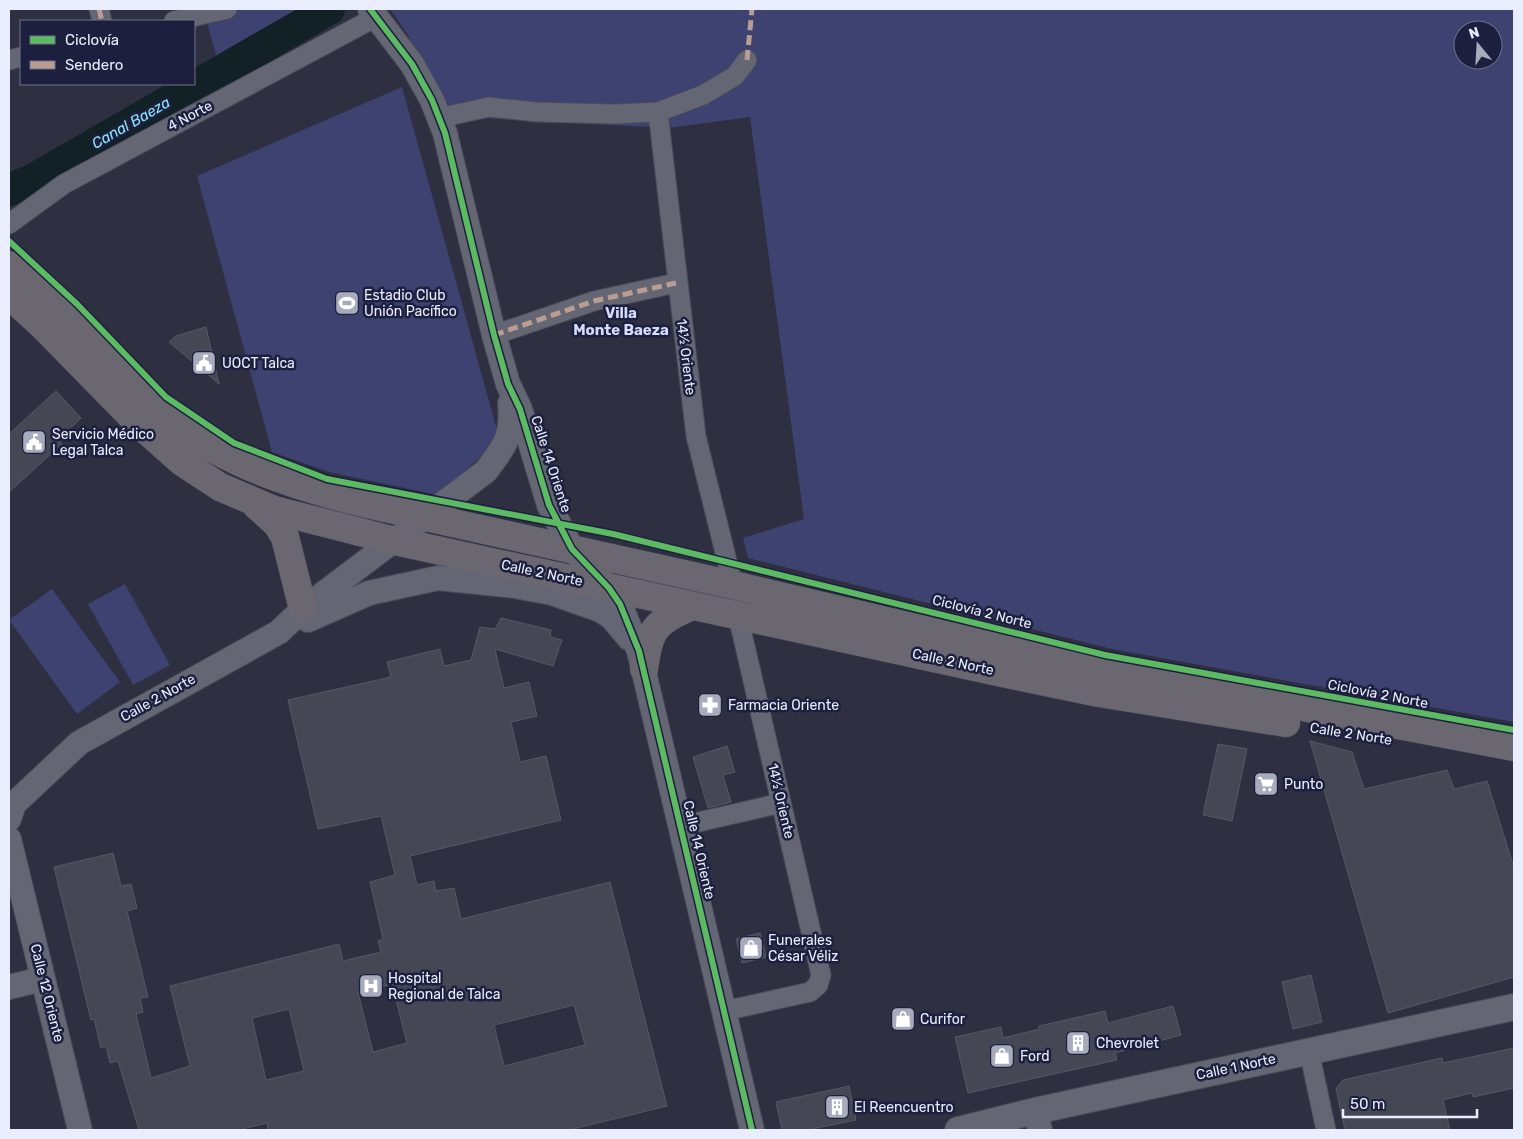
<svg xmlns="http://www.w3.org/2000/svg" width="1523" height="1139" viewBox="0 0 1523 1139" font-family="Rubik,sans-serif">
	<style>
		.green { fill: #3d4270; fill-rule: evenodd }
		.lines { fill: none; stroke-linecap: round; stroke-linejoin: round }
		.river { stroke: #112126; stroke-width: 32 }
		.building { fill: #454755; stroke: #565866; fill-rule: evenodd }
		.minor-casing { stroke: #4a4c5a; stroke-width: 21 }
		.tertiary-casing { stroke: #4a4c5a; stroke-width: 26 }
		.secondary-casing { stroke: #4a4c5a; stroke-width: 28 }
		.primary-casing { stroke: #4a4c5a; stroke-width: 29 }
		.minor { stroke: #646673; stroke-width: 19 }
		.tertiary { stroke: #646673; stroke-width: 24 }
		.secondary { stroke: #646673; stroke-width: 26 }
		.primary { stroke: #6a6771; stroke-width: 28 }
		.quiet { stroke: #b99d93; stroke-width: 5; stroke-dasharray: 10 5; stroke-linecap: butt }
		.cycleway-casing { stroke: #1c203e; stroke-width: 9 }
		.cycleway { stroke: #5cba63; stroke-width: 6 }
		.labels { text-anchor: middle; dominant-baseline: central; stroke-width: 5; stroke-linejoin: round; paint-order: stroke }
		.street-label { font-size: 14px; fill: #e9edfd; stroke: #1c203e }
		.poi-label { font-size: 14px; fill: #e9edfd; stroke: #1c203e; text-anchor: start }
		.water-label { font-size: 15px; font-style: italic; fill: #8ce5fc; stroke: #1c203e }
		.neighbourhood-label { font-size: 15px; font-weight: bold; fill: #d4dbfc; stroke: #1c203e }
	</style>
	<rect width="100%" height="100%" fill="#2e3041"/>
	<path class="green" d="M244 9H307L217 59 206 19Z
		M390 9H1514V722L1112 649 748 558 743 538 804 519 750 117 668 128 481 118 454 124 408 35ZM1463 30H1493V60H1463Z
		M402 87 497 430 486 452 438 495 329 472 272 452 197 176Z
		M125 584 170 665 133 685 88 604Z
		M52 589 120 682 77 714 9 620Z"/>
	<g class="lines">
		<path class="river" d="M9 190 32 180 329 9"/>
	</g>
	<path class="building" d="M206 327 219 384 169 342 176 336Z
		M56 391 81 418 58 440 62 444 9 492V434Z
		M501 618 551 630 550 637 562 640 553 666 495 649 504 688 529 682 537 716 511 722 520 762 546 756 561 820 410 856 417 885 434 881 436 891 454 888 461 919 610 882 667 1106 569 1130H268L267 1123 238 1130H139L118 1061 110 1063 106 1046 101 1048 94 1019 91 1020 54 867 113 853 121 886 131 884 137 908 127 911 148 997 140 998 143 1012 136 1014 151 1078 190 1066 170 986 339 944 343 961 381 952 378 941 383 939 370 882 395 875 381 816 318 829 288 700 391 677 387 662 440 649 444 666 471 660 480 627 495 629ZM392 984 407 1043 373 1052 358 993ZM574 1005 585 1045 504 1066 494 1025ZM289 1009 304 1071 266 1080 252 1018Z
		M1310 741 1352 752 1364 789 1447 770 1454 789 1487 781 1514 868V977L1388 1013Z
		M1218 744 1247 749 1232 821 1203 815Z
		M727 746 735 772 723 775 731 802 708 808 693 757Z
		M760 933 766 957 742 963 736 939Z
		M1311 975 1322 1022 1293 1029 1282 982Z
		M1173 1006 1181 1035 1115 1053 1117 1060 968 1093 955 1037 1001 1027 1003 1038 1040 1029 1039 1026 1105 1011 1108 1023Z
		M1514 1048V1088L1473 1097 1472 1093 1443 1100 1450 1130H1345L1336 1089 1343 1080 1442 1058 1443 1063Z
		M849 1086 856 1120 807 1130H782L776 1102Z"/>
	<g class="lines">
		<defs>
			<path id="minor" d="M99 9 102 21
				M174 21 227 9
				M9 60 21 57
				M658 112 696 436 733 585
				M439 118 489 107 537 112 615 114 658 112 703 95 735 76 747 60
				M9 224 64 184 376 17
				M494 335 594 301 676 283
				M681 826 781 803
				M724 1011 810 992 818 985 821 975 738 616
				M1309 1051 1326 1130"/>
			<path id="tertiary" d="M370 9 412 64 432 100 445 133 494 335 508 384 520 409 549 505 572 549 609 588 620 604 639 651 752 1130
				M308 620 369 593 438 578 515 586 552 593 600 610 611 617 629 638
				M9 819 14 804 79 743 279 632 303 609 486 471C505 446 513 436 510 403
				M9 839 80 1130
				M9 987 43 979
				M1035 1111 1040 1130"/>
			<path id="secondary" d="M958 1130 1035 1111 1514 1007"/>
			<path id="primary" d="M9 265C67 310 112 369 168 417 223 464 297 487 367 504L733 585 1040 657 1514 747
				M9 295 43 326 137 422 182 462 220 487 274 510 395 541 1012 675 1099 693 1286 723
				M256 505 277 524 285 537 303 609
				M644 669C649 630 654 622 692 606"/>
		</defs>
		<use href="#minor" class="minor-casing"/>
		<use href="#tertiary" class="tertiary-casing"/>
		<use href="#secondary" class="secondary-casing"/>
		<use href="#primary" class="primary-casing"/>
		<use href="#minor" class="minor"/>
		<use href="#tertiary" class="tertiary"/>
		<use href="#secondary" class="secondary"/>
		<use href="#primary" class="primary"/>
		<path class="quiet" d="M99 9 102 21
			M747 60 752 9
			M494 335 594 301 676 283"/>
		<defs>
			<path id="cycleway" d="M370 9 412 64 432 100 445 133 494 335 508 384 520 409 549 505 572 549 609 588 620 604 639 651 752 1130
				M9 241 77 304 166 397 234 443 327 479 613 534 1105 655 1514 730"/>
		</defs>
		<use href="#cycleway" class="cycleway-casing"/>
		<use href="#cycleway" class="cycleway"/>
	</g>
	<defs>
		<symbol id="stadium-square" viewBox="-11 -11 22 22"><rect x="-9" y="-9" width="18" height="18" rx="4" fill="#a8abbb" stroke="#1c203e"/><path d="M0-5a6.5 5 0 1 0 0 10a6.5 5 0 1 0 0-10ZM-3.5-1.8h7v3.6h-7Z" fill="#fff"/></symbol>
		<symbol id="civic-square" viewBox="-11 -11 22 22"><rect x="-9" y="-9" width="18" height="18" rx="4" fill="#a8abbb" stroke="#1c203e"/><path d="M-.6-6.5H3V-4.5H.6V-3L4-1V1h2V6H-6V1h2V-1L-.6-3ZM-1.2 2.5V6h2.4V2.5Z" fill="#fff"/></symbol>
		<symbol id="pharmacy-square" viewBox="-11 -11 22 22"><rect x="-9" y="-9" width="18" height="18" rx="4" fill="#a8abbb" stroke="#1c203e"/><path d="M-2-6h4v4h4v4h-4v4h-4v-4h-4v-4h4Z" fill="#fff"/></symbol>
		<symbol id="supermarket-square" viewBox="-11 -11 22 22"><rect x="-9" y="-9" width="18" height="18" rx="4" fill="#a8abbb" stroke="#1c203e"/><path d="M-6-5.5h2.5l.6 2H6L4.5 2H-2.5L-4.4-4H-6ZM-1.5 3.2a1.3 1.3 0 1 0 .1 0ZM3 3.2a1.3 1.3 0 1 0 .1 0Z" fill="#fff"/></symbol>
		<symbol id="shop-square" viewBox="-11 -11 22 22"><rect x="-9" y="-9" width="18" height="18" rx="4" fill="#a8abbb" stroke="#1c203e"/><path d="M-5-2.5h2.3a2.7 3.5 0 0 1 5.4 0H5L5.5 6h-11ZM-1.5-2.5h3a1.5 2.3 0 0 0-3 0Z" fill="#fff"/></symbol>
		<symbol id="hospital-square" viewBox="-11 -11 22 22"><rect x="-9" y="-9" width="18" height="18" rx="4" fill="#a8abbb" stroke="#1c203e"/><path d="M-5-5h3v3.5h4V-5h3V5h-3V1.5h-4V5h-3Z" fill="#fff"/></symbol>
		<symbol id="building-square" viewBox="-11 -11 22 22"><rect x="-9" y="-9" width="18" height="18" rx="4" fill="#a8abbb" stroke="#1c203e"/><path d="M-4-6H4V6H1V3H-1V6H-4ZM-2.5-4.3h1.7v1.8h-1.7ZM.8-4.3h1.7v1.8H.8ZM-2.5-1h1.7V.8h-1.7ZM.8-1h1.7V.8H.8Z" fill="#fff"/></symbol>
	</defs>
	<g fill-rule="evenodd">
		<use href="#stadium-square" x="333" y="289" width="28" height="28"/>
		<use href="#civic-square" x="190" y="349" width="28" height="28"/>
		<use href="#civic-square" x="20" y="428" width="28" height="28"/>
		<use href="#pharmacy-square" x="696" y="691" width="28" height="28"/>
		<use href="#supermarket-square" x="1252" y="770" width="28" height="28"/>
		<use href="#shop-square" x="737" y="934" width="28" height="28"/>
		<use href="#hospital-square" x="357" y="972" width="28" height="28"/>
		<use href="#shop-square" x="889" y="1005" width="28" height="28"/>
		<use href="#building-square" x="1064" y="1029" width="28" height="28"/>
		<use href="#shop-square" x="988" y="1042" width="28" height="28"/>
		<use href="#building-square" x="823" y="1093" width="28" height="28"/>
	</g>
	<g class="labels">
		<g class="street-label">
			<text transform="translate(190 116) rotate(-28)">4 Norte</text>
			<text transform="translate(686 357) rotate(83)">14½ Oriente</text>
			<text transform="translate(551 464) rotate(72)">Calle 14 Oriente</text>
			<text transform="translate(542 573) rotate(12)">Calle 2 Norte</text>
			<text transform="translate(982 612) rotate(14)">Ciclovía 2 Norte</text>
			<text transform="translate(953 662) rotate(12)">Calle 2 Norte</text>
			<text transform="translate(1378 694) rotate(11)">Ciclovía 2 Norte</text>
			<text transform="translate(158 698) rotate(-29)">Calle 2 Norte</text>
			<text transform="translate(1351 734) rotate(9)">Calle 2 Norte</text>
			<text transform="translate(781 801) rotate(77)">14½ Oriente</text>
			<text transform="translate(699 850) rotate(77)">Calle 14 Oriente</text>
			<text transform="translate(47 993) rotate(76)">Calle 12 Oriente</text>
			<text transform="translate(1236 1067) rotate(-12)">Calle 1 Norte</text>
		</g>
		<g class="poi-label">
			<text x="364" y="295">Estadio Club<tspan x="364" dy="16">Unión Pacífico</tspan></text>
			<text x="222" y="363">UOCT Talca</text>
			<text x="52" y="434">Servicio Médico<tspan x="52" dy="16">Legal Talca</tspan></text>
			<text x="728" y="705">Farmacia Oriente</text>
			<text x="1284" y="784">Punto</text>
			<text x="768" y="940">Funerales<tspan x="768" dy="16">César Véliz</tspan></text>
			<text x="388" y="978">Hospital<tspan x="388" dy="16">Regional de Talca</tspan></text>
			<text x="920" y="1019">Curifor</text>
			<text x="1096" y="1043">Chevrolet</text>
			<text x="1020" y="1056">Ford</text>
			<text x="854" y="1107">El Reencuentro</text>
		</g>
		<g class="water-label">
			<text transform="translate(131 123) rotate(-30)">Canal Baeza</text>
		</g>
		<g class="neighbourhood-label">
			<text x="621" y="313">Villa<tspan x="621" dy="17">Monte Baeza</tspan></text>
		</g>
	</g>
	<rect width="1523" height="1139" fill="none" stroke="#e9edfd" stroke-width="20"/>
	<rect x="20" y="20" width="175" height="65" fill="#1c203e" stroke="#6e728a"/>
	<rect x="30" y="36" width="25" height="8" fill="#5cba63" stroke="#6e728a"/>
	<text x="65" y="45" font-size="15" fill="#e9edfd">Ciclovía</text>
	<rect x="30" y="61" width="25" height="8" fill="#b99d93" stroke="#6e728a"/>
	<text x="65" y="70" font-size="15" fill="#e9edfd">Sendero</text>
	<g transform="translate(1478 45) rotate(342)"><circle r="24" fill="#1c203e" stroke="#6e728a"/>
	<path d="M0-4L9 19L0 12L-9 19Z" fill="#a8abbb"/>
	<text y="-8" font-size="14" font-weight="bold" text-anchor="middle" fill="#e9edfd">N</text>
	</g>
	<path d="M1343 1109v8h134v-8" fill="none" stroke="#e9edfd" stroke-width="2.5"/>
	<text x="1350" y="1109" font-size="15" fill="#e9edfd" stroke="#1c203e" stroke-width="4" paint-order="stroke">50 m</text>
</svg>
